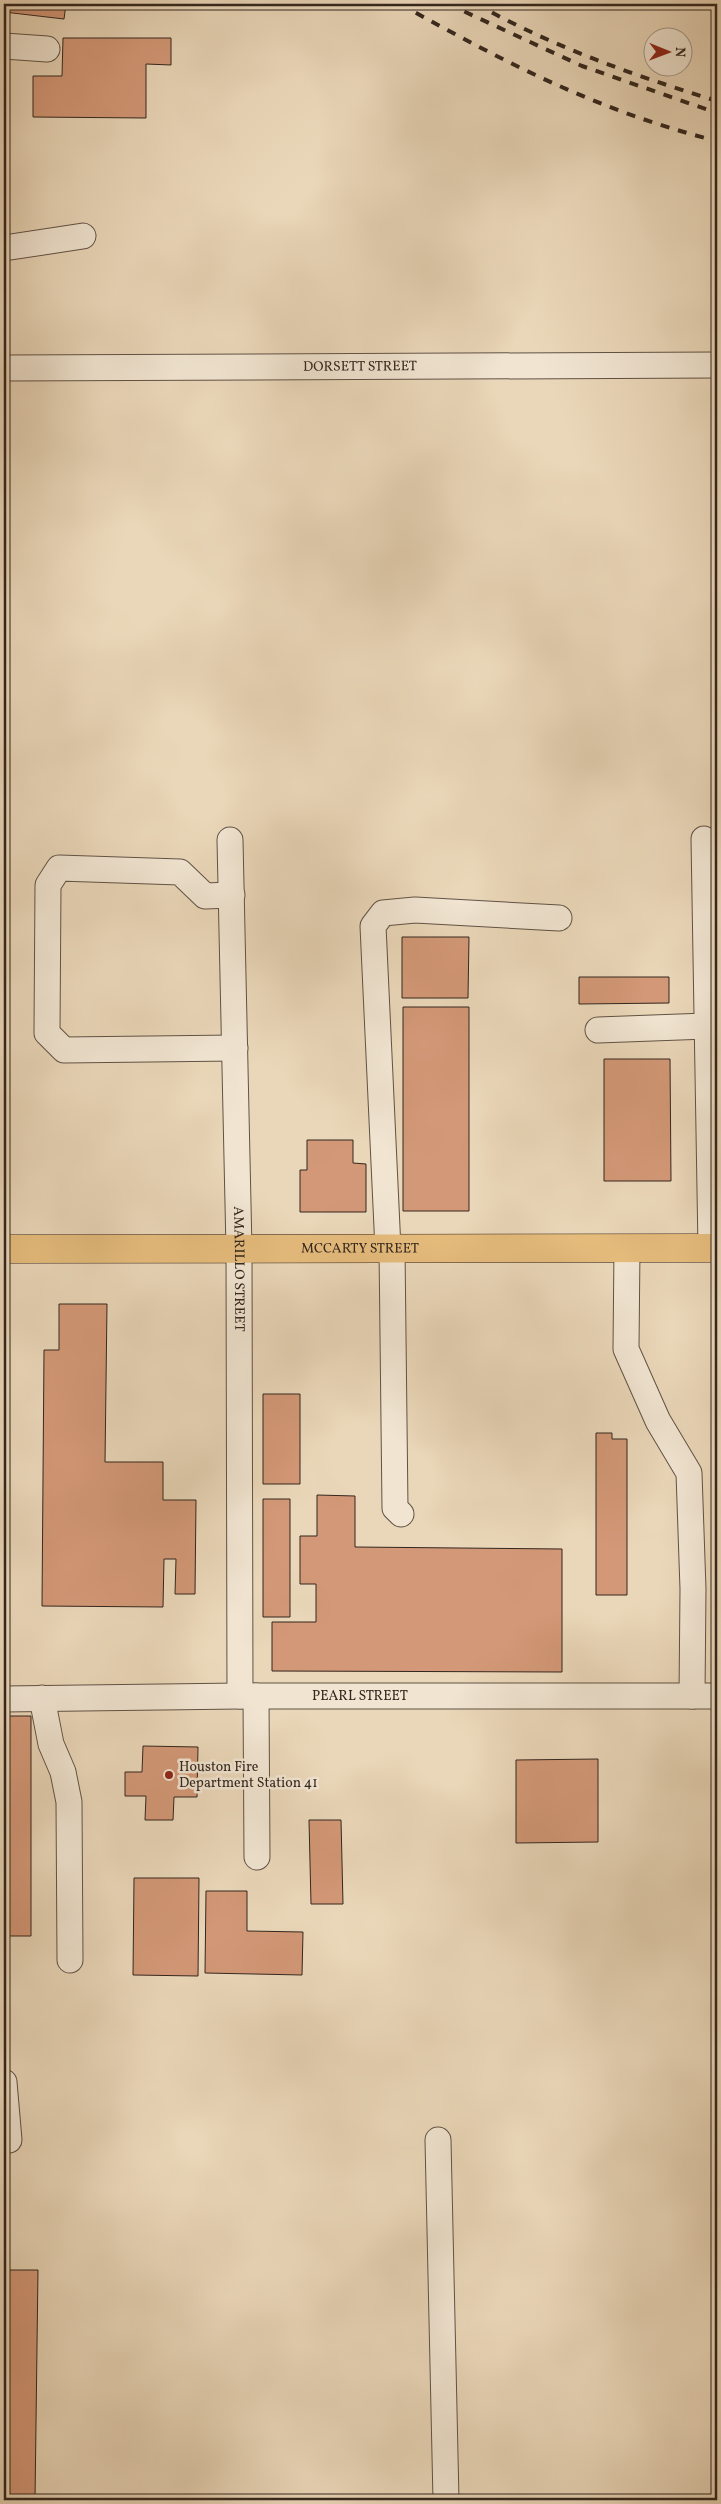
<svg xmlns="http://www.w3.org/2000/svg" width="721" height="2504" viewBox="0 0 721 2504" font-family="Vollkorn,serif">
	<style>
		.building { fill: #d39877; stroke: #33261e }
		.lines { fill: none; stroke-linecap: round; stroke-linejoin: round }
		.minor-casing { stroke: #615245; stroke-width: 27 }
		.major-casing { stroke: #33261e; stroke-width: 29 }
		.minor { stroke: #f1e5d2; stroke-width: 25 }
		.major { stroke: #e5bc7c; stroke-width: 28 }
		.rail { stroke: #33261e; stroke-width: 4; stroke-dasharray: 9 9; stroke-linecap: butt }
		.poi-dot { fill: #8f2418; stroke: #f1e5d2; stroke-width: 2 }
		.labels { text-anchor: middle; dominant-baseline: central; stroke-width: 5; stroke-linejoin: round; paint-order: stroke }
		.street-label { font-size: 14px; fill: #33261e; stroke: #f1e5d2 }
		.poi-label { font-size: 14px; fill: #33261e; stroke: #f1e5d2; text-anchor: start }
	</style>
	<rect width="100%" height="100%" fill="#ead7b9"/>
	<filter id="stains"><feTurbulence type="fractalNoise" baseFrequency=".004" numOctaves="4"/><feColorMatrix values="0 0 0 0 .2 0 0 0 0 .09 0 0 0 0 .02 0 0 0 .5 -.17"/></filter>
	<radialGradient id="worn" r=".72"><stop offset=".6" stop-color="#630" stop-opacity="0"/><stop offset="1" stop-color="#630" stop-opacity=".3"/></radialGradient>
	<path class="building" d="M4 4H66L64 19 4 12Z
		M63 38H171V65L146 64V118L33 117V76H62Z
		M402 937H469L468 998H402Z
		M579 977H669V1003L579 1004Z
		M403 1007H469V1211H403Z
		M604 1059H670L671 1181H604Z
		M307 1140H353V1163L366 1164V1212H300V1170H307Z
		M59 1304H107L105 1462H163V1500H196L195 1594H175L176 1559H164L163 1607 42 1606 44 1350H59Z
		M263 1394H300V1484H263Z
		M596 1433H612V1439H627V1595H596Z
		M317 1495 355 1496V1547L562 1549V1672L272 1671V1622H316V1584H300V1536H317Z
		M263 1499H290V1617H263Z
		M4 1716H31V1936H4Z
		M143 1746 198 1747 197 1797H174L173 1820H145L146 1796H125V1772H142Z
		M598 1759V1842L516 1843V1760Z
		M309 1820H341L343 1904H311Z
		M134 1878H199L198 1976 133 1975Z
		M206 1891H247V1931L303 1932 302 1975 205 1973Z
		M4 2270H38L35 2500H4Z"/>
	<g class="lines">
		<defs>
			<g id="minor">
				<path d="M4 46 47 49"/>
				<path d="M4 248 83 236"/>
				<path id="s1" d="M4 368 717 365"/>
				<path d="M704 839 711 1248"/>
				<path id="s2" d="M230 840 239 1249 240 1696"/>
				<path d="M232 895 205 896 180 872 59 868 48 885 47 1033 64 1050 235 1048"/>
				<path d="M598 1030 707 1026"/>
				<path d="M627 1248 626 1349 658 1421 689 1473 693 1589 692 1696"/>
				<path d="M388 1249 373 926 383 913 415 910 559 918"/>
				<path d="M392 1249 395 1508 401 1514"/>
				<path d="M256 1696 257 1857"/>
				<path d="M42 1698 51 1744 63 1772 69 1802 70 1960"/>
				<path id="s3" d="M4 1699 240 1696H717"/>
				<path d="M4 2082 9 2140"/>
				<path d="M438 2140 446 2500"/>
			</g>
			<g id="major">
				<path id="s4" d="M4 1249 717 1248"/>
			</g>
		</defs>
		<use href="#minor" class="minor-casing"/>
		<use href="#major" class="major-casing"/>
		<use href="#minor" class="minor"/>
		<use href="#major" class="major"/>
		<path class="rail" d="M400 4C506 63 598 111 717 141
			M448 4 582 66 717 113
			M476 4C556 48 630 74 717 101"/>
	</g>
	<circle class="poi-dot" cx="169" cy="1775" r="5"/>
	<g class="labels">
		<g class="street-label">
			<text stroke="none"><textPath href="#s1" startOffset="356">DORSETT STREET</textPath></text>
			<text stroke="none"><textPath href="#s4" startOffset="356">MCCARTY STREET</textPath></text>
			<text stroke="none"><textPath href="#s2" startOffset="429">AMARILLO STREET</textPath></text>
			<text stroke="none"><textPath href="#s3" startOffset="356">PEARL STREET</textPath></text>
		</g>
		<g class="poi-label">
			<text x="179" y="1767">Houston Fire<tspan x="179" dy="16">Department Station 41</tspan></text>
		</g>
	</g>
	<rect width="721" height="2504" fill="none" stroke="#ead7b9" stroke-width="20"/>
	<rect x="5" y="5" width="711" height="2494" fill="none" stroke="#33261e" stroke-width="2.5"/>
	<rect x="10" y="10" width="701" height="2484" fill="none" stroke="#33261e"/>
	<g transform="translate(668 52) rotate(91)"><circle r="24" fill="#f1e5d2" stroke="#a5998a"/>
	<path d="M0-4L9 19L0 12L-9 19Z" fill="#8f2418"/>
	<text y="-8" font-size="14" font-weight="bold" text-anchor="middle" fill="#33261e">N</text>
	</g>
	<rect width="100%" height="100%" filter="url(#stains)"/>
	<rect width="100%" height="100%" fill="url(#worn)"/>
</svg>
